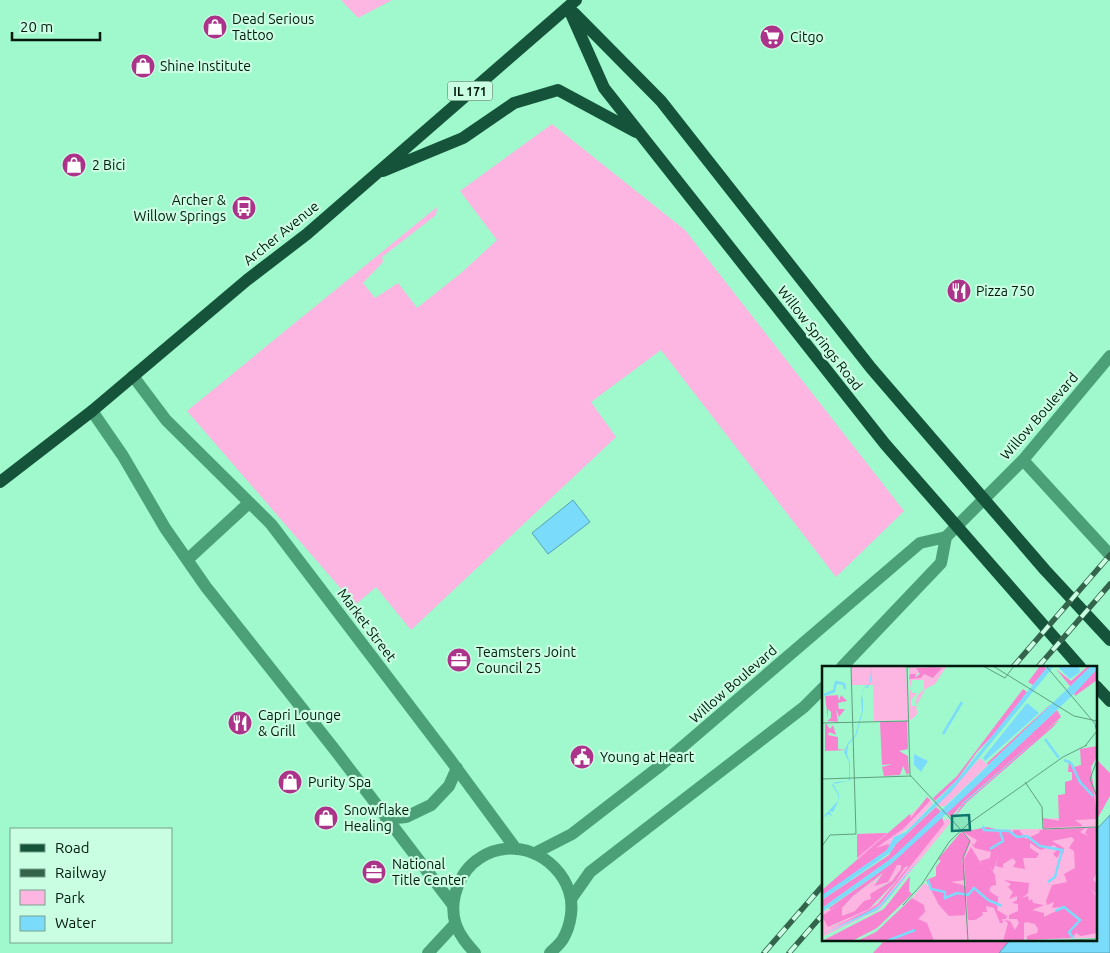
<svg xmlns="http://www.w3.org/2000/svg" width="1110" height="953" viewBox="0 0 1110 953" font-family="Ubuntu,sans-serif">
	<style>
		.green { fill: #fdb5e2 }
		.forest { fill: #f883d1 }
		.water { fill: #7bdbfa; stroke: #56a1b3 }
		.lines { fill: none; stroke-linecap: round; stroke-linejoin: round }
		.minor { stroke: #4ba078; stroke-width: 12 }
		.major { stroke: #15543a; stroke-width: 12 }
		.rail-casing { stroke: #35644d; stroke-width: 5.5 }
		.rail { stroke: #cafee2; stroke-width: 4; stroke-dasharray: 11; stroke-linecap: butt }
		.labels { text-anchor: middle; dominant-baseline: central; stroke-width: 4.5; stroke-linejoin: round; paint-order: stroke }
		.shield { fill: #cafee2; stroke: #3d5e4d; stroke-width: 1 }
		.shield-label { font-size: 12px; font-weight: bold; fill: #00190d }
		.poi-label { font-size: 14px; fill: #00190d; stroke: #cafee2; text-anchor: start }
		.street-label { font-size: 14px; fill: #00190d; stroke: #cafee2 }
		.inset-river { fill: none; stroke: #7bdbfa; stroke-width: 2.5 }
		.inset-road { fill: none; stroke: #5f9f80; stroke-width: 1 }
		.view { fill: #0f766e; fill-opacity: 0.15; stroke: #0f766e; stroke-width: 2.5 }
		.inset-edge { fill: none; stroke: #00190d; stroke-width: 2.5 }
	</style>
	<rect width="100%" height="100%" fill="#9ff9cc"/>
	<path class="green" d="M341 0H392L358 18Z
		M552 124 685 230 904 511 836 577 661 350 591 402 616 437 411 630 376 587 355 605 187 411 437 207 436 215 382 257 383 262 363 283 375 298 398 283 417 308 461 273 497 240 460 191Z"/>
	<path class="forest" d="M1096 759 1110 773V796L1096 821Z
		M886 939H1011L999 953H873Z"/>
	<path class="water" d="M573 500 590 522 548 554 532 533Z
		M1110 815V953H999L1011 939H1096V830Z"/>
	<g class="lines">
		<path class="minor" d="M133 376 166 420 271 524 449 758 516 849
			M92 411 123 456 165 528 206 587 335 750 453 905
			M1023 460 1110 555
			M187 560 249 503
			M842 667 941 563 946 537
			M386 819 406 817 431 805 449 786 457 768
			M535 853 572 834 660 766 920 543 946 537 1023 460 1110 356
			M571 899 590 872 804 707 824 687
			M428 953 455 924
			M475 953C467 944 460 936 456 925 448 902 459 871 480 858 513 836 557 855 569 891 574 906 571 925 563 939 560 944 554 949 550 953"/>
		<path class="major" d="M568 7 604 88 885 444 1080 667
			M574 13 661 101 871 368 1045 570 1110 640
			M383 171 463 138 514 103 558 90 636 132
			M0 482 92 411 247 280 307 234 576 0
			M1096 686 1110 701"/>
		<defs>
			<path id="rail" d="M1013 667 1110 555
				M1038 667 1110 584
				M764 953 824 884
				M789 953 824 913"/>
		</defs>
		<use href="#rail" class="rail-casing"/>
		<use href="#rail" class="rail"/>
	</g>
	<defs>
		<symbol id="shop-disc" viewBox="-11 -11 22 22"><circle r="9.5" fill="#ab3389" stroke="#cafee2"/><path d="M-5-2.5h2.3a2.7 3.5 0 0 1 5.4 0H5L5.5 6h-11ZM-1.5-2.5h3a1.5 2.3 0 0 0-3 0Z" fill="#fff"/></symbol>
		<symbol id="supermarket-disc" viewBox="-11 -11 22 22"><circle r="9.5" fill="#ab3389" stroke="#cafee2"/><path d="M-6-5.5h2.5l.6 2H6L4.5 2H-2.5L-4.4-4H-6ZM-1.5 3.2a1.3 1.3 0 1 0 .1 0ZM3 3.2a1.3 1.3 0 1 0 .1 0Z" fill="#fff"/></symbol>
		<symbol id="bus-disc" viewBox="-11 -11 22 22"><circle r="9.5" fill="#ab3389" stroke="#cafee2"/><path d="M-5-6H5V4H4V6H2V4H-2V6H-4V4H-5ZM-3.5-4V0h7V-4ZM-3.5 1.2v1.5H-2V1.2ZM2 1.2v1.5H3.5V1.2Z" fill="#fff"/></symbol>
		<symbol id="restaurant-disc" viewBox="-11 -11 22 22"><circle r="9.5" fill="#ab3389" stroke="#cafee2"/><path d="M-5-6h1v4h1v-4h1v4h1v-4h1v5L-1.5 .5V6h-2V.5L-5-1ZM5-6V6H3V1.5H1.5Q1.5-4 5-6Z" fill="#fff"/></symbol>
		<symbol id="office-disc" viewBox="-11 -11 22 22"><circle r="9.5" fill="#ab3389" stroke="#cafee2"/><path d="M-6-3h4V-5.5h4V-3h4V5H-6ZM-1-4.5V-3h2v-1.5ZM-6 0V1H6V0Z" fill="#fff"/></symbol>
		<symbol id="civic-disc" viewBox="-11 -11 22 22"><circle r="9.5" fill="#ab3389" stroke="#cafee2"/><path d="M-.6-6.5H3V-4.5H.6V-3L4-1V1h2V6H-6V1h2V-1L-.6-3ZM-1.2 2.5V6h2.4V2.5Z" fill="#fff"/></symbol>
	</defs>
	<g fill-rule="evenodd">
		<use href="#shop-disc" x="201" y="13" width="28" height="28"/>
		<use href="#supermarket-disc" x="758" y="23" width="28" height="28"/>
		<use href="#shop-disc" x="129" y="52" width="28" height="28"/>
		<use href="#shop-disc" x="60" y="151" width="28" height="28"/>
		<use href="#bus-disc" x="230" y="194" width="28" height="28"/>
		<use href="#restaurant-disc" x="945" y="277" width="28" height="28"/>
		<use href="#office-disc" x="445" y="646" width="28" height="28"/>
		<use href="#restaurant-disc" x="226" y="709" width="28" height="28"/>
		<use href="#civic-disc" x="568" y="743" width="28" height="28"/>
		<use href="#shop-disc" x="276" y="768" width="28" height="28"/>
		<use href="#shop-disc" x="312" y="804" width="28" height="28"/>
		<use href="#office-disc" x="360" y="858" width="28" height="28"/>
	</g>
	<g class="labels">
		<rect class="shield" x="447.5" y="81.5" width="45" height="19" rx="4"/>
		<g class="shield-label">
			<text x="470" y="91">IL 171</text>
		</g>
		<g class="poi-label">
			<text x="232" y="19">Dead Serious<tspan x="232" dy="16">Tattoo</tspan></text>
			<text x="790" y="37">Citgo</text>
			<text x="160" y="66">Shine Institute</text>
			<text x="92" y="165">2 Bici</text>
			<text x="226" y="200" text-anchor="end">Archer &amp;<tspan x="226" dy="16">Willow Springs</tspan></text>
			<text x="976" y="291">Pizza 750</text>
			<text x="476" y="652">Teamsters Joint<tspan x="476" dy="16">Council 25</tspan></text>
			<text x="258" y="715">Capri Lounge<tspan x="258" dy="16">&amp; Grill</tspan></text>
			<text x="600" y="757">Young at Heart</text>
			<text x="308" y="782">Purity Spa</text>
			<text x="344" y="810">Snowflake<tspan x="344" dy="16">Healing</tspan></text>
			<text x="392" y="864">National<tspan x="392" dy="16">Title Center</tspan></text>
		</g>
		<g class="street-label">
			<text transform="translate(281 233) rotate(-39)">Archer Avenue</text>
			<text transform="translate(820 338) rotate(52)">Willow Springs Road</text>
			<text transform="translate(1039 416) rotate(-49)">Willow Boulevard</text>
			<text transform="translate(367 625) rotate(53)">Market Street</text>
			<text transform="translate(733 684) rotate(-41)">Willow Boulevard</text>
		</g>
	</g>
	<g transform="translate(822 666)">
		<rect width="275" height="275" fill="#9ff9cc"/>
		<path d="M29 0H84L86 54 52 55 51 19H30ZM87 1H124L113 18 103 23 95 39 94 35 95 48 89 54 87 53ZM94 2 111 1 120 2 111 12 103 8 87 13 88 8 94 10 97 7ZM87 14 89 22 90 14H102V23L95 30 93 40H89V34L95 27H90V23H89L87 27ZM158 92 166 99 123 140 114 141ZM268 104 275 131V272L112 275 95 253 90 232 102 217 104 219 112 216 116 209 117 196 142 164 221 163V153L237 152 250 114ZM107 132 111 137 91 159 71 173 69 180 36 207 35 168 68 167ZM125 152 129 156 58 243 0 271V246L19 238 8 246 10 260 54 238 74 215 83 195 87 197 84 200 87 199 97 180ZM75 199H79V203L70 215 60 220 49 234 33 245 19 251 20 242 31 230 62 207 52 217H62Z" fill="#fdb5e2" fill-rule="evenodd"/>
		<path d="M218 0 225 2 211 19 206 16ZM266 0H269L247 23 248 20 234 3 249 15ZM94 2 111 1 120 2 111 12 102 8 99 12 87 13 88 8H94L93 12 98 8ZM275 3V14L253 30 252 27ZM201 23 205 26 179 61 155 86 135 114 113 135 111 132 135 110ZM16 29 17 35 19 29 25 35 16 37 17 43H29H23L17 51 14 43 16 56 5 55 9 52V46L6 43V53L3 30ZM228 39 229 40 166 99 165 97ZM235 44 239 51 221 67 238 53 231 61 144 137 131 153 140 139 218 70 142 136 129 151 124 147ZM85 55 86 83 77 85 86 90 87 107 85 109 81 100 78 109 62 110 60 101 70 98 60 99 58 56ZM3 58 8 59H5L8 63 11 59 14 69 7 66 6 69 16 71V83L24 84 25 80V84L3 85ZM275 80V91L269 101 275 153 253 154 261 160 222 162 221 152 237 155 236 129 243 128V116L250 114V106H246L247 94 252 101 259 99 258 83ZM105 131 108 134 106 137 81 163 54 182 66 178 69 180 65 184 0 230V224L88 148 89 152ZM114 141 120 146 70 192 0 242V234L67 189 74 178ZM120 150 122 158 58 238 47 246 7 263 47 244 56 238 87 200 83 201 86 196 74 215 47 243 6 261 0 250 18 238 8 244 7 242 69 198ZM75 199H79V203L70 215 48 228 49 233 42 235 33 245 20 250V242L31 230 61 207 52 220 66 216ZM165 161 191 167V164H197L204 173 217 167 218 164 263 162 258 166 266 170 263 167 266 162H275V206L271 214 275 217V229L268 222 275 231V267L259 270 254 267 250 272 205 274V270L215 267 216 263 213 258 205 256 202 257V274L181 275 186 257 182 254 188 255 193 264 197 257 195 253H187V249L196 245V238L190 237 195 234V230L187 233 191 226 186 221 189 218 182 214 207 217 206 227 200 232 206 230 207 235 210 233 211 237 222 239 210 244 222 247V251L238 243V241L230 242 232 236 225 239 224 235 230 219 245 216 242 208 253 202 252 185 247 182 252 174 250 171 230 175 242 182 241 188 238 186 235 192 231 188 236 183 232 179 219 184 208 177V182L217 188 214 192H201L203 203 191 201 194 196 191 192 181 198V202L174 200 176 192 171 205 166 198 173 209 174 219 169 220 167 225 176 231 175 244 185 250 184 253H180L181 257H178L172 242 164 240 165 246H160L161 249 153 254H146L142 193 149 181 161 201 158 195 168 192 169 186 153 182 149 177 152 179 155 174 141 166ZM139 166 148 175 140 194 143 214 129 216 144 220 143 249 127 250 117 239 104 214 114 210V201L119 195 116 193ZM65 167 35 192V168ZM88 210 87 225 90 228 55 262 30 275H0L62 243ZM90 232 102 239 103 246 96 253 105 257 112 275H35L54 266Z" fill="#f883d1" fill-rule="evenodd"/>
		<path d="M50 0 49 15 47 20 45 22H42L40 29 41 35V45L34 70 26 79 25 88 28 97V114L26 115 11 118 17 128 16 136 11 146 7 145 11 151 7 148 0 152 16 135V128L10 119 13 116 26 115 27 111V96L22 86 26 77 33 70 40 45 39 33 41 24 42 22 46 20H40L47 19ZM226 0H232L129 126 74 178 69 186 0 234V229L65 184 72 171 84 166 135 114ZM235 0H257L258 6 248 13ZM269 0H275V3L255 25 133 140 69 198 0 246V242L70 192ZM205 37 217 47 163 95 161 92ZM218 70 140 139 124 159 142 136ZM92 88 106 95 99 106 92 99ZM99 191 65 234 55 244 0 269 57 240Z" fill="#7bdbfa"/>
		<path class="inset-river" d="M2 29 12 25 14 16 22 18 23 23M121 68 140 36M223 73 237 92M242 94 249 97 258 116 271 130M161 160 162 164 187 165 195 171 205 170 218 180 240 184 233 211 226 216M168 183 181 175 178 165M106 214 109 223 123 226V232L135 227 146 229 152 222 166 234 180 240M233 245 242 241 258 254 247 266 251 272M65 275 93 264"/>
		<path class="inset-road" d="M85 0 88 109 139 164M161 0 183 12 192 0M171 0 252 50 275 55M224 0 275 60M85 1 112 0M0 57 86 55M263 80 275 65 273 59M275 94 268 113 275 131M0 113 89 110M203 116 220 141 221 163 275 161M139 164 148 175 141 192 146 275M0 180 8 169 34 168 29 0M81 239 100 218 127 176 146 158 241 91 265 79M214 275 275 273"/>
		<path class="view" d="M147 149 148 164 130 165V150Z"/>
		<rect width="275" height="275" class="inset-edge"/>
	</g>
	<rect x="10" y="828" width="162" height="115" fill="#cafee2" stroke="#79a28d"/>
	<rect x="20" y="844" width="25" height="8" fill="#15543a" stroke="#79a28d"/>
	<text x="55" y="853" font-size="15" fill="#00190d">Road</text>
	<rect x="20" y="869" width="25" height="8" fill="#35644d" stroke="#79a28d"/>
	<text x="55" y="878" font-size="15" fill="#00190d">Railway</text>
	<rect x="20" y="890" width="25" height="15" fill="#fdb5e2" stroke="#79a28d"/>
	<text x="55" y="903" font-size="15" fill="#00190d">Park</text>
	<rect x="20" y="916" width="25" height="15" fill="#7bdbfa" stroke="#79a28d"/>
	<text x="55" y="928" font-size="15" fill="#00190d">Water</text>
	<path d="M12 32v8h88v-8" fill="none" stroke="#00190d" stroke-width="2.5"/>
	<text x="20" y="32" font-size="15" fill="#00190d" stroke="#cafee2" stroke-width="4" paint-order="stroke">20 m</text>
</svg>
